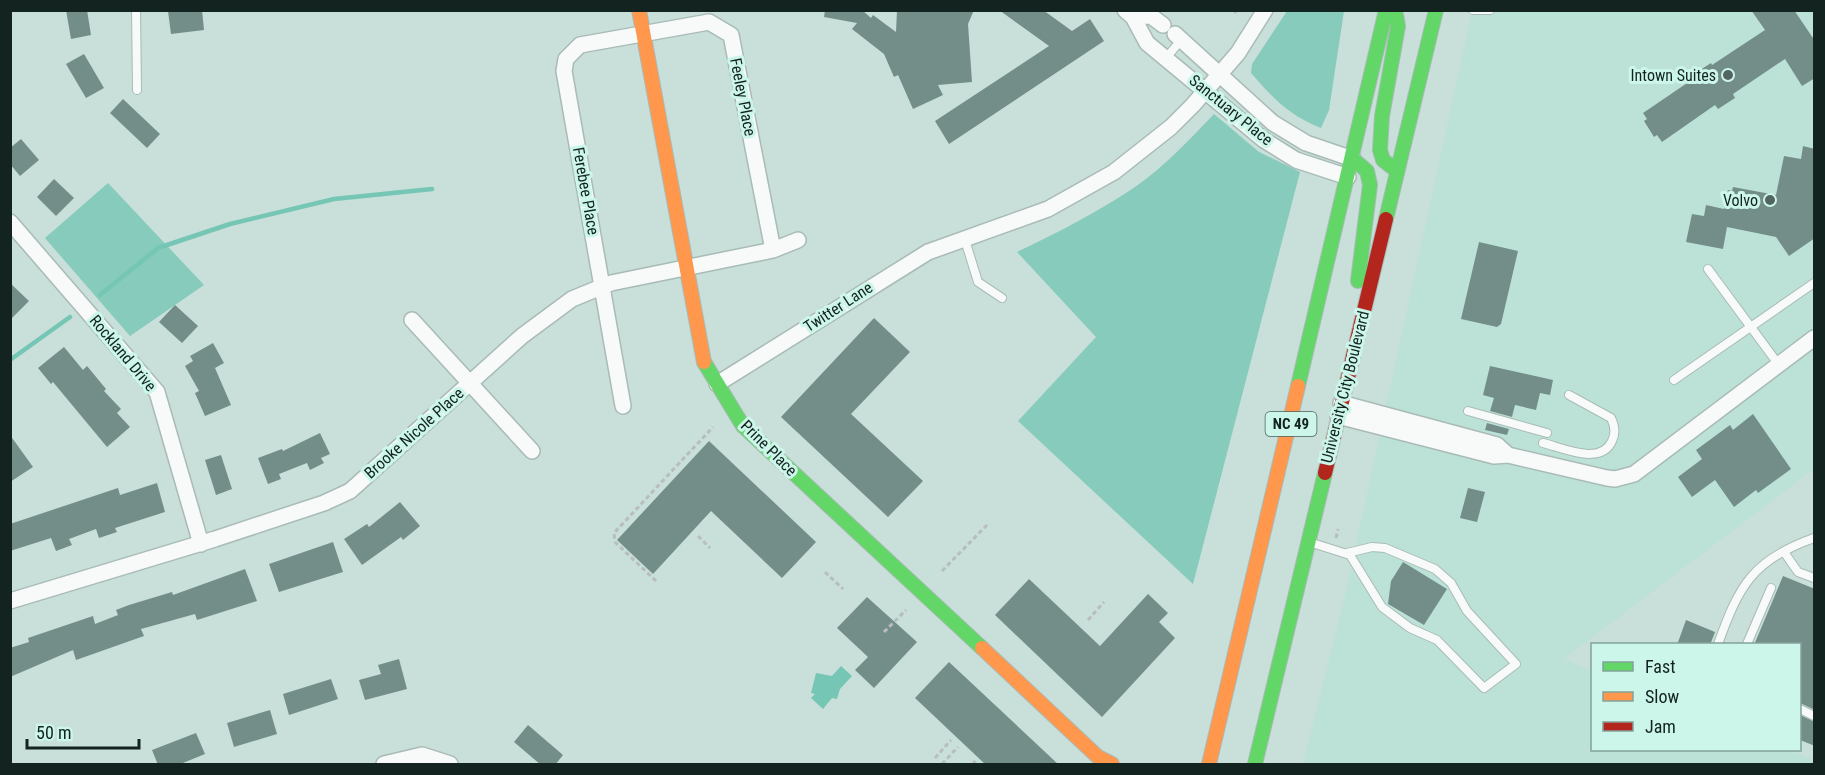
<svg xmlns="http://www.w3.org/2000/svg" width="1825" height="775" viewBox="0 0 1825 775" font-family="'Roboto Condensed',sans-serif">
	<style>
		.built { fill: #bce2d8 }
		.forest { fill: #86cbbb }
		.water { fill: #75c6b4 }
		.lines { fill: none; stroke-linecap: round; stroke-linejoin: round }
		.stream { stroke: #75c6b4; stroke-width: 4.5 }
		.building { fill: #738e88 }
		.lane-casing { stroke: #a9bbb6; stroke-width: 10 }
		.street-casing { stroke: #a9bbb6; stroke-width: 18 }
		.fast-casing { stroke: #a9bbb6; stroke-width: 16 }
		.slow-casing { stroke: #a9bbb6; stroke-width: 16 }
		.jam-casing { stroke: #a9bbb6; stroke-width: 16 }
		.path { stroke: #b7bebc; stroke-width: 3; stroke-dasharray: 4.5 3; stroke-linecap: butt }
		.lane { stroke: #f7faf9; stroke-width: 8 }
		.street { stroke: #f7faf9; stroke-width: 15 }
		.fast { stroke: #63d668; stroke-width: 14 }
		.slow { stroke: #ff974d; stroke-width: 14 }
		.jam { stroke: #b3261e; stroke-width: 14 }
		.poi-dot { fill: #536560; stroke: #ccf6ea; stroke-width: 2 }
		.labels { text-anchor: middle; dominant-baseline: central; stroke-width: 6; stroke-linejoin: round; paint-order: stroke }
		.shield { fill: #ccf6ea; stroke: #4a625c; stroke-width: 1.5 }
		.shield-label { font-size: 15px; font-weight: bold; fill: #13231f }
		.poi-label { font-size: 16px; fill: #13231f; stroke: #ccf6ea; text-anchor: end }
		.street-label { font-size: 16px; fill: #13231f; stroke: #ccf6ea }
	</style>
	<rect width="100%" height="100%" fill="#c9dfd9"/>
	<path class="built" d="M1472 11H1814V469L1564 659 1592 671V750H1788L1814 760V764H1303L1345 595Z"/>
	<path class="forest" d="M1287 11H1344L1329 110 1321 128C1288 115 1274 99 1251 73L1252 64Z
		M1214 114 1259 152 1300 172 1193 584 1018 421 1096 337 1017 252C1057 233 1098 212 1135 187 1165 166 1189 140 1214 114Z
		M108 183 204 285 130 336 45 238Z"/>
	<path class="water" d="M841 666 852 676 840 689 837 699 832 698 823 709 811 698 815 694 811 693 816 673 832 676Z"/>
	<g class="lines">
		<path class="stream" d="M100 295 158 248 230 224 334 199 432 189
			M10 360 70 317"/>
	</g>
	<path class="building" d="M66 10H87L91 35 71 39Z
		M202 10 204 30 171 34 168 11Z
		M825 10H862L871 18 873 15 896 32 897 10H974L968 24 972 82 938 85 943 95 913 109 898 75 894 77 884 54 852 29 857 23 824 17Z
		M999 10H1043L1072 31 1090 19 1104 41 949 144 935 121 1049 46Z
		M1751 10H1794L1815 41V78L1802 86 1785 59 1733 94 1735 98 1718 109 1715 105 1662 142 1657 135 1654 137 1644 121 1647 119 1643 113 1696 77 1694 74 1711 63 1712 65 1765 30Z
		M84 54 104 88 86 98 66 64Z
		M123 99 160 134 147 148 110 113Z
		M21 139 39 160 20 176 10 164V148Z
		M1803 146 1815 149V238L1789 256 1776 237 1727 227 1723 249 1686 242 1692 214 1704 216 1706 205 1724 209 1728 190 1732 191 1733 187 1776 195 1784 156 1801 159Z
		M54 179 74 198 56 216 37 197Z
		M1479 242 1518 251 1501 324 1497 327 1461 319Z
		M10 283 29 301 10 320Z
		M175 305 198 326 182 343 159 322Z
		M874 318 910 352 851 414 923 481 888 517 781 417Z
		M213 343 224 363 215 368 231 405 205 416 195 393 199 391 185 366 193 361 190 356Z
		M64 347 83 370 87 366 106 389 104 391 121 409 117 413 130 427 107 447 53 382 51 384 38 368Z
		M1490 366 1553 380 1550 395 1540 393 1536 410 1515 405 1512 417 1490 411 1494 398 1483 395Z
		M1753 414 1791 469 1758 493 1756 490 1734 507 1715 480 1692 497 1678 477 1702 459 1696 450 1730 425 1733 430Z
		M1487 423 1509 429 1507 435 1485 430Z
		M320 433 330 454 321 458 324 463 310 470 307 463 279 474 281 479 268 484 258 458 282 449 283 451Z
		M10 435 33 467 10 482Z
		M709 441 816 542 782 578 711 511 653 574 617 540Z
		M221 455 232 489 216 495 205 460Z
		M157 483 165 512 115 528 117 532 99 538 96 529 69 539 72 545 56 551 51 538 10 551V524L118 488 120 495Z
		M1468 488 1485 492 1477 522 1460 518Z
		M400 502 420 526 403 540 401 537 362 565 344 539 367 524 369 527Z
		M333 542 343 572 279 592 269 564Z
		M1403 562 1447 589 1424 625 1388 604 1391 581Z
		M245 569 257 601 197 620 195 614 141 629 144 636 76 660 73 650 10 677V648L29 642 28 638 93 616 95 624 118 615 116 610 129 605 172 592 173 595Z
		M1783 576 1815 589V710L1800 703V645H1754Z
		M1029 579 1100 646 1148 594 1168 613 1159 622 1175 638 1102 717 995 615Z
		M867 597 917 642 874 688 855 670 868 657 837 628Z
		M1686 620 1715 632 1710 645H1677Z
		M399 659 407 689 365 700 359 680 381 674 378 665Z
		M949 662 1059 765H986L915 698Z
		M331 679 338 699 289 715 283 694Z
		M270 710 277 734 234 747 227 723Z
		M1800 715 1815 722V746L1800 740Z
		M528 725 563 755 555 765H541L514 742Z
		M196 733 205 754 178 765H158L152 750Z"/>
	<g class="lines">
		<defs>
			<path id="lane" d="M136 10 137 90
				M1473 10H1490
				M1166 58 1182 39
				M965 240 978 282 1002 298
				M1708 269 1779 365
				M1674 380 1814 283
				M1468 411 1547 433
				M1543 443C1563 448 1601 466 1612 441 1616 433 1615 426 1611 418L1569 395
				M1309 542 1350 555 1382 607 1410 628 1437 640 1484 688 1516 664 1467 611 1451 583 1435 569 1385 548 1372 547 1347 553
				M1784 552 1798 572 1814 578
				M1718 644C1739 586 1752 560 1814 538
				M1747 644 1771 588
				M1800 709 1814 716"/>
			<path id="street" d="M1125 10 1133 17 1147 43 1264 140 1296 160 1348 177
				M1133 17 1151 16 1163 25
				M1175 34 1273 123 1306 143 1353 159
				M10 222 157 392 201 544
				M412 320 532 451
				M717 384 928 252 1048 209 1114 172 1171 127 1193 105 1238 53 1265 10
				M623 406 564 71 566 59 580 45 709 22 731 35 773 250
				M1338 416 1494 456 1508 455 1497 445 1341 403
				M1508 455 1607 478 1615 479 1634 474 1814 338
				M10 601 215 539 324 503 350 491 522 336 572 299 611 283 773 250 798 240
				M384 764 422 755 450 764"/>
			<path id="fast" d="M1396 15 1398 26 1382 116 1380 150 1383 160 1397 171
				M1353 159 1367 171 1370 185 1358 281
				M1386 219 1436 10
				M704 362 743 426 982 648
				M1298 386 1386 10
				M1255 764 1325 473"/>
			<path id="slow" d="M639 10 704 362
				M982 648 1098 757 1112 764
				M1209 764 1298 386"/>
			<path id="jam" d="M1325 473 1386 219"/>
		</defs>
		<use href="#lane" class="lane-casing"/>
		<use href="#street" class="street-casing"/>
		<use href="#fast" class="fast-casing"/>
		<use href="#slow" class="slow-casing"/>
		<use href="#jam" class="jam-casing"/>
		<path class="path" d="M1233 10 1237 13
			M698 536 710 548
			M1336 538 1338 529
			M942 571 987 525
			M825 572 843 589
			M656 581 615 542 614 533 713 427
			M1088 620 1104 602
			M884 632 906 610
			M935 758 951 740
			M973 761 976 763
			M942 764 958 747"/>
		<use href="#lane" class="lane"/>
		<use href="#street" class="street"/>
		<use href="#fast" class="fast"/>
		<use href="#slow" class="slow"/>
		<use href="#jam" class="jam"/>
	</g>
	<g class="poi-dot">
		<circle cx="1728" cy="75" r="6"/>
		<circle cx="1770" cy="200" r="6"/>
	</g>
	<g class="labels">
		<rect class="shield" x="1265.5" y="412" width="51" height="24" rx="4.5"/>
		<g class="shield-label">
			<text x="1291" y="424">NC 49</text>
		</g>
		<g class="poi-label">
			<text x="1716" y="75">Intown Suites</text>
			<text x="1758" y="200">Volvo</text>
		</g>
		<g class="street-label">
			<text transform="translate(743 97) rotate(79)">Feeley Place</text>
			<text transform="translate(1231 110) rotate(39)">Sanctuary Place</text>
			<text transform="translate(586 191) rotate(80)">Ferebee Place</text>
			<text transform="translate(838 307) rotate(-33)">Twitter Lane</text>
			<text transform="translate(123 353) rotate(50)">Rockland Drive</text>
			<text transform="translate(1345 387) rotate(-76)">University City Boulevard</text>
			<text transform="translate(414 433) rotate(-42)">Brooke Nicole Place</text>
			<text transform="translate(769 448) rotate(45)">Prine Place</text>
		</g>
	</g>
	<rect width="1825" height="775" fill="none" stroke="#13231f" stroke-width="24"/>
	<rect x="1591" y="643" width="210" height="108" fill="#ccf6ea" stroke="#82a299" stroke-width="1.5"/>
	<rect x="1603" y="662" width="30" height="9" fill="#63d668" stroke="#82a299" stroke-width="1.5"/>
	<text x="1645" y="673" font-size="18" fill="#13231f">Fast</text>
	<rect x="1603" y="692" width="30" height="9" fill="#ff974d" stroke="#82a299" stroke-width="1.5"/>
	<text x="1645" y="703" font-size="18" fill="#13231f">Slow</text>
	<rect x="1603" y="722" width="30" height="9" fill="#b3261e" stroke="#82a299" stroke-width="1.5"/>
	<text x="1645" y="733" font-size="18" fill="#13231f">Jam</text>
	<path d="M27 739v9h112v-9" fill="none" stroke="#13231f" stroke-width="3"/>
	<text x="36" y="739" font-size="18" fill="#13231f" stroke="#ccf6ea" stroke-width="4.5" paint-order="stroke">50 m</text>
</svg>
